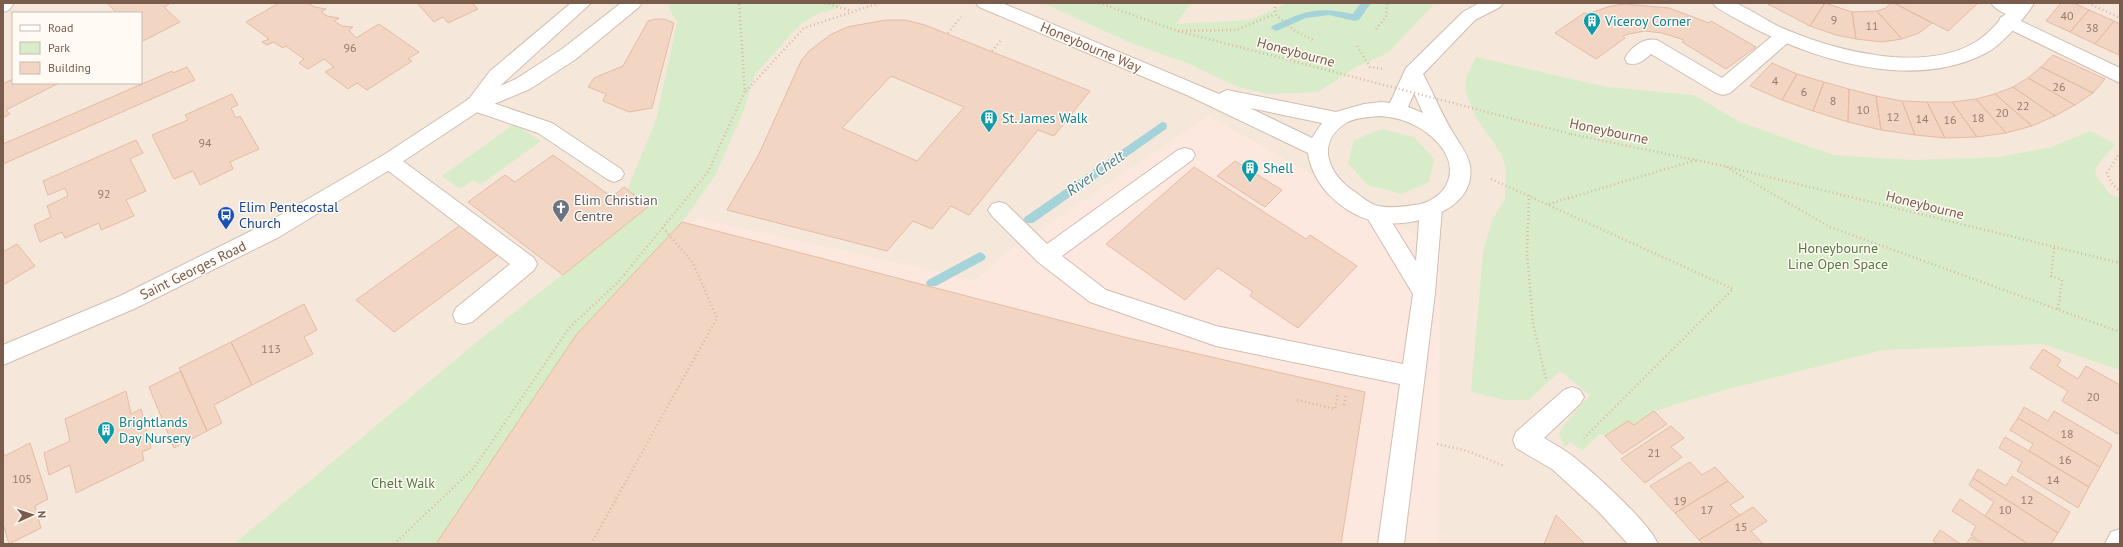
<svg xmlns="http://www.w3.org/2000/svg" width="2123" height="547" viewBox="0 0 2123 547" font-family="'PT Sans',sans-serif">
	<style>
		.residential { fill: #f5e8da; fill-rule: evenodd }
		.commercial { fill: #fde8e0 }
		.green { fill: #d8ecc9 }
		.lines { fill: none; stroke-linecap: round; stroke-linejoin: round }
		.stream { fill: #a5d3da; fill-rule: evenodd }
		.building { fill: #f3d5c3; stroke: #e6bba3; fill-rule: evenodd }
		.service-casing { stroke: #d1beb0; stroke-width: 2 }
		.minor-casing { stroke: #d1beb0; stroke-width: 2 }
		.tertiary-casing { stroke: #d1beb0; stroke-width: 2 }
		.path { stroke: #d9b8a5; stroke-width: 2.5; stroke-dasharray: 1 3; stroke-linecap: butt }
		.service { fill: #fff; fill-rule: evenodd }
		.minor { fill: #fff; fill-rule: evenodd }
		.tertiary { fill: #fff; fill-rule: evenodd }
		.path-bridge { stroke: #d9b8a5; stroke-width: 2.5; stroke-dasharray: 1 3; stroke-linecap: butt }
		.labels { text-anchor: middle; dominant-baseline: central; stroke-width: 3; stroke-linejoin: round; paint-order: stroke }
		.number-label { font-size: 12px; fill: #987a6a }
		.culture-label { font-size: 14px; fill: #0d838f; stroke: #fffaf3; text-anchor: start }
		.street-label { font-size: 14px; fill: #7a5c4d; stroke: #fffaf3 }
		.worship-label { font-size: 14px; fill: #5b616d; stroke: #fffaf3; text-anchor: start }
		.transit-label { font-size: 14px; fill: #164399; stroke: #fffaf3; text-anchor: start }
		.park-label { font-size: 14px; fill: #537a41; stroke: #fffaf3 }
		.water-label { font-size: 15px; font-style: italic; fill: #437c86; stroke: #fffaf3 }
	</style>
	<rect width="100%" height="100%" fill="#fdf6ec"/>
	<path class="residential" d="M3 3H2120V544H3ZM13 13H141V83H13Z"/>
	<path class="commercial" d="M1209 116 1440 249 1438 544H453L697 218 975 280 1007 252Z"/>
	<path class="green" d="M669 3H842L836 9 817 14 800 25 755 74 744 110 715 176 682 222 576 335 436 544H234L478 341 649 206 627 190 656 120 677 22 669 9Z
		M1043 3H1191L1176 24 1250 20 1288 3H1435L1388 53 1356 67 1318 92 1268 94 1238 87 1187 63 1131 43Z
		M1476 57 1606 87 1694 95 1740 122 1833 155 1914 160 1999 157 2052 147 2090 131 2115 144 2096 167 2095 175 2111 195 2120 198V370L2043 344 1883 350 1717 392 1654 411 1634 425 1628 421 1605 436 1600 434 1582 451 1571 442 1565 447 1559 434 1561 429 1590 395 1560 371 1529 400H1505L1471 392 1483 252 1492 220 1505 200 1506 169 1502 155 1475 116 1465 90 1467 75Z
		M514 124 541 141 480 185 473 180 460 189 442 176Z
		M1381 129 1414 137 1434 159 1429 182 1402 194 1367 185 1348 163 1354 140Z"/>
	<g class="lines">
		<path class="stream" d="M1361 3H1371L1359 20 1355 21 1329 15 1306 18 1276 31 1271 28 1272 26C1305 11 1317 6 1353 14Z
			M1162 122 1166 123 1167 126 1166 129 1033 223H1025L1023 220 1025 217Z
			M980 252 984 254 986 257 984 260 936 286H928L926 283 928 280Z"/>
	</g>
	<path class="building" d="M107 3H171L164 7 180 22 141 42V13H117Z
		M279 3H309L314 7 326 9 321 12 327 16 339 18 334 21 342 26 353 27 349 30 356 38 379 24 419 52 408 59 412 61 367 90 357 83 348 89 325 72 334 67 324 59 308 69 299 63 304 59 286 46 283 48 273 42 267 45 262 42 269 39 246 22Z
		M417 3H472L478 9 448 23 443 17 434 22Z
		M1770 3H1825L1810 26 1768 4Z
		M1825 3 1852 12 1856 39 1836 35 1810 26Z
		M1891 3H1894L1932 23 1919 33 1902 39 1877 11 1886 8Z
		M1894 3H1975L1977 4 1948 31Z
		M2061 3H2074L2089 10 2070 32 2046 21Z
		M1625 4 1669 8 1709 23 1711 21 1756 47 1726 69 1682 42 1684 40 1662 33 1645 31 1629 34 1623 36 1625 38 1596 59 1555 33 1584 13 1587 14 1611 6Z
		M2089 10 2114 21 2095 44 2070 32Z
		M1877 11 1902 39 1882 42 1856 39 1852 12Z
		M656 19H664L674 23 652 108 629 112 603 101 606 94 588 87 594 78 623 66 648 21Z
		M886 20H905L925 25 1090 91 1054 136 1038 130 969 215 951 206 932 229 913 221 887 251 727 210 758 156 801 61 809 51 830 35 847 27ZM891 76 964 107 917 161 842 128Z
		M2114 21 2120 24 2119 55 2095 44Z
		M2053 55 2105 79 2093 93 2041 67Z
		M1772 63 1797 74 1782 100 1750 86Z
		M187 67 195 80 3 164V144L172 71 173 73Z
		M2041 67 2093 93 2075 105 2028 78Z
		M1797 74 1824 82 1813 111 1782 100Z
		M2028 78 2075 105 2055 116 2013 87Z
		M13 79V83H59L6 110 10 114 3 118V84Z
		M1824 82 1849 89 1848 122 1813 111Z
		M2013 87 2055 116 2032 126 1995 94Z
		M1849 89 1876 96 1881 130 1848 122Z
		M232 94 238 105 231 108 236 118 240 116 259 149 230 162 233 169 200 185 193 171 174 179 152 135 188 120 185 115Z
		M1995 94 2032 126 2006 133 1976 99Z
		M1876 96 1902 101 1915 135 1881 130Z
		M1976 99 2006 133 1977 137 1952 102Z
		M1902 101 1927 102 1945 138 1915 135Z
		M1927 102H1952L1977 137 1945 138Z
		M136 140 143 153 130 159 146 191 126 200 134 216 101 230 99 223 65 238 62 232 40 242 34 225 51 217 47 206 68 196 65 188 48 195 43 181Z
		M553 155 612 197 624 187 649 206 563 275 468 202 505 175 515 182Z
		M1235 161 1282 190 1265 207 1217 176Z
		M1194 167 1306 239 1310 235 1357 266 1298 328 1250 296 1253 292 1218 268 1185 300 1106 244Z
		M682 222 1128 338 1365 392 1341 544H436L576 335Z
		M462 224 499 254 394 332 356 300Z
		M17 244 35 266 3 285V252Z
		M304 304 317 330 304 337 313 354 252 385 231 342Z
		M231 342 252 385 214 405 222 423 207 431 179 368Z
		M2043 349 2061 360 2057 366 2078 379 2086 366 2120 385V431L2118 434 2062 401 2068 391 2030 368Z
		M181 371 207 431 174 448 149 387Z
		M126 391 131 414 141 409 151 448 142 452 144 460 76 493 70 465 49 475 44 453 70 441 65 419Z
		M2024 407 2048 421 2054 411 2112 445 2100 467 2018 418Z
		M1654 411 1667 424 1622 454 1605 436 1628 421 1634 425Z
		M2018 418 2100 467 2089 487 2029 451 2033 444 2010 430Z
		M1671 426 1684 438 1671 447 1682 457 1645 483 1621 459Z
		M2005 437 2089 487 2078 508 2017 471 2022 462 1999 448Z
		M30 443 48 499 35 506 41 528 9 544 3 523V452L5 456Z
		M1690 462 1702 475 1715 467 1728 481 1675 513 1650 486Z
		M1978 469 2006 486 2012 476 2070 512 2058 533 1973 478Z
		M1973 478 2058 533 2051 544H2028L1985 516 1994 502 1969 485Z
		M1728 481 1744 497 1730 505 1740 515 1699 540 1675 513Z
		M1960 499 1985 516 2028 544H1985L1971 535 1976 526 1952 511Z
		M1753 507 1767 521 1751 531 1763 544H1703L1699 540Z
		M1556 515 1585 544H1544Z
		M1940 530 1961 544H1938L1933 541Z
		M1971 537 1982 544H1966Z"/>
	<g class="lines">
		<defs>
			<path id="service" d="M1991 3C2003 3 2019 0 2026 11L2023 15C2013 18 1997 12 1991 3Z
				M2008 15 2120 68V83L2001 25 1999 21 2001 17Z
				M1784 30 1791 32 1793 36 1791 40 1730 93 1723 95 1716 93 1651 54C1643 61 1638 66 1627 63L1625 58C1631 47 1644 37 1657 40L1722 78 1777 32Z
				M475 97 552 123 621 169 624 174 621 179 614 182 607 179 538 133 468 109 465 104 468 99Z
				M1185 148 1192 150 1195 155 1192 160 1062 256 1106 290 1216 326 1403 364 1413 294 1365 214 1369 208 1376 206 1383 208 1416 261 1420 209 1424 203 1431 201 1438 203 1442 209 1435 293 1404 544H1378L1400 384 1216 346 1090 302 1038 262 992 216 988 210 992 204 999 202 1006 204 1047 244 1178 150Z
				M389 153 396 156 534 258 537 264 534 270 472 322 464 324 456 322 453 315 456 308 510 264 382 166 379 161 382 156Z"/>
			<path id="minor" d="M3 3H14L9 10 3 12Z
				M1713 3C1720 3 1727 2 1734 3 1742 4 1772 24 1782 28 1835 51 1921 73 1974 43 1990 34 2002 17 2015 3H2034C2025 18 2002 45 1986 53 1903 96 1789 52 1716 7Z
				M1572 387 1580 390 1584 397 1580 404 1544 438C1552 443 1562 448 1570 454 1592 471 1648 521 1658 544H1628L1598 511 1552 469 1516 448 1513 440 1516 432 1564 390Z
				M2120 529V544H2105L2111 532Z"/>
			<path id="tertiary" d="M571 3H591L500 86 516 79 562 49 621 3H642L639 7 576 59 530 89 482 109 396 166 279 237 136 308 3 365V345L120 296 263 225 382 156 469 99 490 71Z
				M976 3H1002L1219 94 1227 90 1336 112 1364 104 1381 102 1390 103 1406 68 1463 12 1479 3H1503L1500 7 1475 20 1423 74C1434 94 1443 118 1455 136 1461 146 1468 154 1470 166 1477 211 1411 229 1377 222 1344 215 1313 187 1308 153L1189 96 979 7ZM1414 93 1423 113 1408 107ZM1250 108 1322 123 1312 138ZM1381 116C1389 117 1397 118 1405 121 1428 129 1458 154 1448 181 1444 193 1432 201 1421 204 1408 206 1392 209 1378 206 1370 204 1362 197 1355 192 1328 175 1314 141 1348 122 1358 117 1370 117 1381 116Z"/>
		</defs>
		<use href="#service" class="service-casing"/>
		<use href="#minor" class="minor-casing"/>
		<use href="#tertiary" class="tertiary-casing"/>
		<path class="path" d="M825 3 852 11
			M1099 3 1178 31 1236 30 1275 14
			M1275 3V14L1295 31 1313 40
			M2088 3 2120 18
			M1376 29 1386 17 1387 3
			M948 33 961 17
			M1357 46 1370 67 1383 69
			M992 51 1002 39
			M746 91 804 28 879 3
			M1571 134 1724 166 2120 263
			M2120 152 2107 173 2111 182 2120 192
			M1726 167 1830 227 2120 332
			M1491 179 1733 289 1584 438
			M1529 195 1527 252 1533 324 1546 379
			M1549 204 1696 160
			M2054 248 2051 276 2062 280 2058 309
			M1297 400 1335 409 1338 393
			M1344 405 1346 394
			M1437 444 1468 451 1504 466
			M394 544 474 468 569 328 619 281 708 172 745 91 739 3
			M591 544 717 318 693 263 663 228"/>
		<use href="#service" class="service"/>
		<use href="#minor" class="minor"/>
		<use href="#tertiary" class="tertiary"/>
		<path class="path-bridge" d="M1178 31 1571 134"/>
	</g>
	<defs>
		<symbol id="building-pin" viewBox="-11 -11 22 30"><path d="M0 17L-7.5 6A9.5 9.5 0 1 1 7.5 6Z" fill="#0f9aa8" stroke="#fffaf3"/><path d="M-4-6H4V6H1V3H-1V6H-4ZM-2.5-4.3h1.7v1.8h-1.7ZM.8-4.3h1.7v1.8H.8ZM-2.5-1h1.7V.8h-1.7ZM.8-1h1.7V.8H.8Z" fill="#fff"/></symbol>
		<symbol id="church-pin" viewBox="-11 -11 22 30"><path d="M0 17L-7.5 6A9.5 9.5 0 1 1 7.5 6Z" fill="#6b7280" stroke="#fffaf3"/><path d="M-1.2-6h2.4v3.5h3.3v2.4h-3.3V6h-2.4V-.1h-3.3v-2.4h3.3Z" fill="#fff"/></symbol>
		<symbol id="bus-pin" viewBox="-11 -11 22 30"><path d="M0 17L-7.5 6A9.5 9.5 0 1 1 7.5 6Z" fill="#1a4fb4" stroke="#fffaf3"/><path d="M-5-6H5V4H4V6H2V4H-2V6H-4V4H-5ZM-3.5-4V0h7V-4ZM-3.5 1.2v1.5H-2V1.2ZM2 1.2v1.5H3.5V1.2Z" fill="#fff"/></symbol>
	</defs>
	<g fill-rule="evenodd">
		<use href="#building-pin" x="1582" y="11" width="20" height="27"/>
		<use href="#building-pin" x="979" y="108" width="20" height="27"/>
		<use href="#building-pin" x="1240" y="158" width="20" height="27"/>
		<use href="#church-pin" x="551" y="198" width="20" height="27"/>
		<use href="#bus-pin" x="216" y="205" width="20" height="27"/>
		<use href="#building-pin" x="96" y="420" width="20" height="27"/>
	</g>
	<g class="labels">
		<g class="number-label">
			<text x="2067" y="15">40</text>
			<text x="1834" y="19">9</text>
			<text x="1872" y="25">11</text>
			<text x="2092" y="27">38</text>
			<text x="350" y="47">96</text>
			<text x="1775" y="80">4</text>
			<text x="2059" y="86">26</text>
			<text x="1804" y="91">6</text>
			<text x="1833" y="100">8</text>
			<text x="2023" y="105">22</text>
			<text x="1863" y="109">10</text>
			<text x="2002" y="112">20</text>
			<text x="1893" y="116">12</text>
			<text x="1978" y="117">18</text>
			<text x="1922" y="118">14</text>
			<text x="1950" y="119">16</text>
			<text x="205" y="142">94</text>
			<text x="104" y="193">92</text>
			<text x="271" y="348">113</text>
			<text x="2093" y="396">20</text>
			<text x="2067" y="433">18</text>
			<text x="1654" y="452">21</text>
			<text x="2065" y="459">16</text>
			<text x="22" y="478">105</text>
			<text x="2053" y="479">14</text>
			<text x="2027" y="499">12</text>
			<text x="1680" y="500">19</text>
			<text x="1707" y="509">17</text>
			<text x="2005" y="509">10</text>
			<text x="1741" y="526">15</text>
		</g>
		<g class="culture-label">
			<text x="1605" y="21">Viceroy Corner</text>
			<text x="1002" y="118">St. James Walk</text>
			<text x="1263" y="168">Shell</text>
			<text x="119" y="422">Brightlands<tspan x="119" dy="16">Day Nursery</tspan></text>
		</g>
		<g class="street-label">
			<text transform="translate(1091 47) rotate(23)">Honeybourne Way</text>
			<text transform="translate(1296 52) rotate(15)">Honeybourne</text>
			<text transform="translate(1609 131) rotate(12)">Honeybourne</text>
			<text transform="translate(1925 205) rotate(14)">Honeybourne</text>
			<text transform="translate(193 270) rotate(-26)">Saint Georges Road</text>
		</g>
		<g class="worship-label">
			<text x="574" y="200">Elim Christian<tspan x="574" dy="16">Centre</tspan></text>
		</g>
		<g class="transit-label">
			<text x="239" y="207">Elim Pentecostal<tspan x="239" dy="16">Church</tspan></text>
		</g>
		<g class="park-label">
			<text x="1838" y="248">Honeybourne<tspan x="1838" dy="16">Line Open Space</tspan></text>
			<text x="403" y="483">Chelt Walk</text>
		</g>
		<g class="water-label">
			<text transform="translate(1095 173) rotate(-35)">River Chelt</text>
		</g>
	</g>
	<rect width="2123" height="547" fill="none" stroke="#7a5c4d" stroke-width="8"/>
	<rect x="12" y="12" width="130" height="72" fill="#fffaf3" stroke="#cabbb1"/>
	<rect x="20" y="25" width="20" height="6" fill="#ffffff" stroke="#cabbb1"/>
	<text x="48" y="32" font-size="12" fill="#7a5c4d">Road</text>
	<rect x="20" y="42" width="20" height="12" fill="#d8ecc9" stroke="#cabbb1"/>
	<text x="48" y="52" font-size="12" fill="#7a5c4d">Park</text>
	<rect x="20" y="62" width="20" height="12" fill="#f3d5c3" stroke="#cabbb1"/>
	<text x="48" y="72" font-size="12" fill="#7a5c4d">Building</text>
	<g transform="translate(32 515) rotate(87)" stroke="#fffaf3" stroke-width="3" paint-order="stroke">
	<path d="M0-3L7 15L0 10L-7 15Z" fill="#7a5c4d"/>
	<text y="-6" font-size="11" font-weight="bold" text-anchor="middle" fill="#7a5c4d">N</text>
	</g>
</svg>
